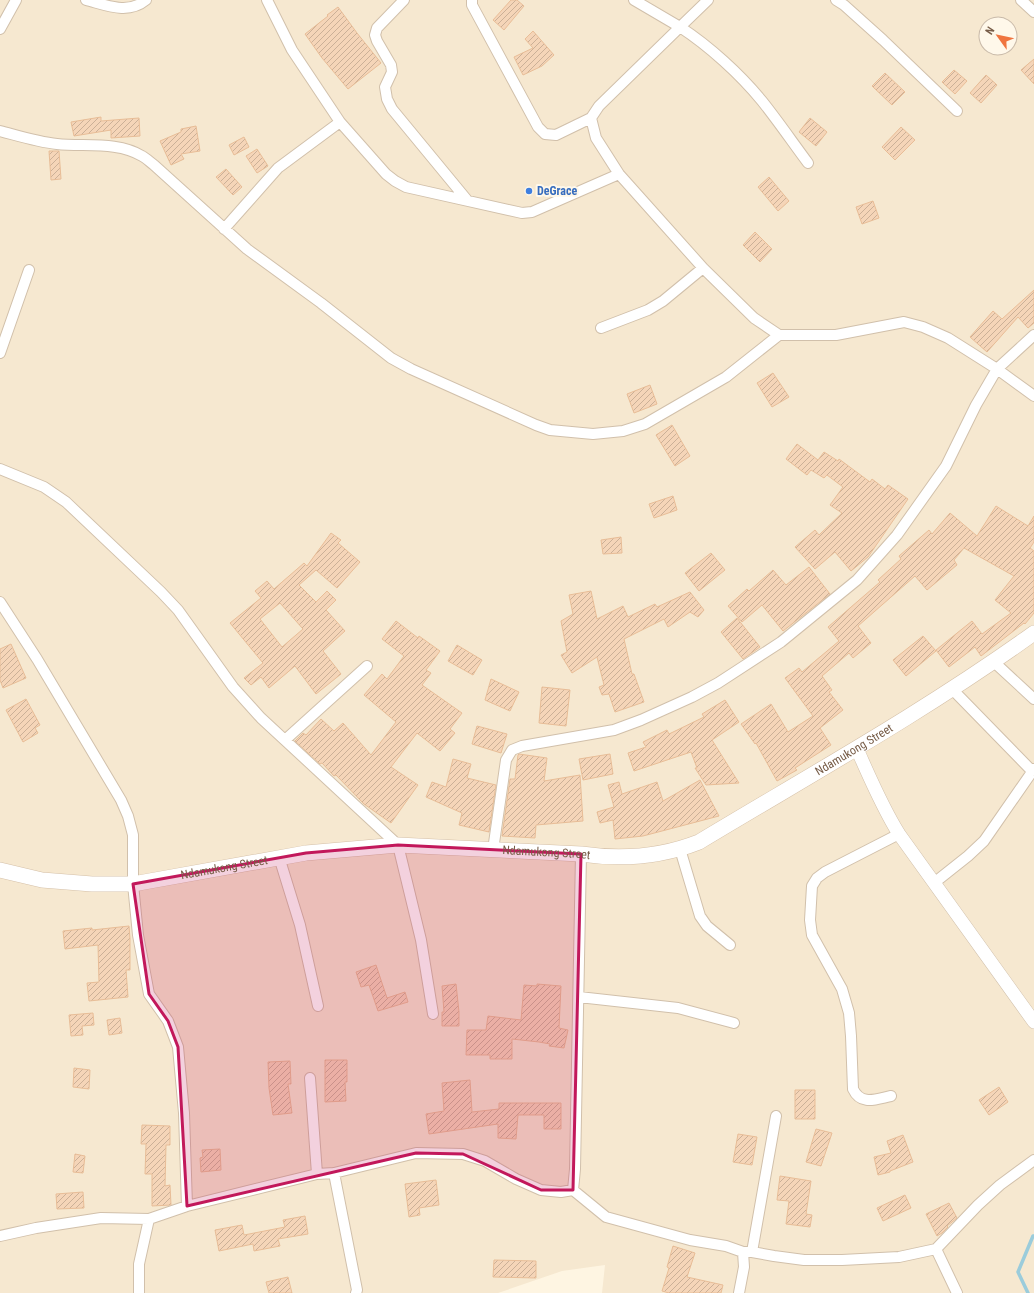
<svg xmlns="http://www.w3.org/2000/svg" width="1034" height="1293" viewBox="0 0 1034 1293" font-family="'Roboto Condensed',sans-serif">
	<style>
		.residential { fill: #f6e8d0; fill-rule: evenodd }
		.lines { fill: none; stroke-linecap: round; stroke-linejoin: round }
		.stream { stroke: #9bccdb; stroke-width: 3.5 }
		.building { fill: url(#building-hatch); stroke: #e8bd97; fill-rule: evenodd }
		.minor-casing { stroke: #d1c0ab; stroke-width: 12 }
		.tertiary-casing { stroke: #d1c0ab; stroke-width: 14 }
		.secondary-casing { stroke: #d5c0a8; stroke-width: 16 }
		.minor { stroke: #fff; stroke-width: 10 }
		.tertiary { stroke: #fff; stroke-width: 13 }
		.secondary { stroke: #fff; stroke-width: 15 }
		.marked { fill: #c2185b; fill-opacity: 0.2; stroke: #c2185b; stroke-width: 3; stroke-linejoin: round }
		.shop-dot { fill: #3f7fe0; stroke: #fff8ea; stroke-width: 1.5 }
		.labels { text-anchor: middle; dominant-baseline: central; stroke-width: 4; stroke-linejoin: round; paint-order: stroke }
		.shop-label { font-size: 12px; font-weight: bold; fill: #366cbe; stroke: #fff8ea; text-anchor: start }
		.street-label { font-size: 12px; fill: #775c47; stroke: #fff8ea }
	</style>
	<defs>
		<pattern id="building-hatch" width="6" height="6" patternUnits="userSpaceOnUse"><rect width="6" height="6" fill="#f5d5b8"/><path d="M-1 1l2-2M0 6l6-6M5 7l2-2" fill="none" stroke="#cbb097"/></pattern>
	</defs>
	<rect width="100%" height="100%" fill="#fef5e2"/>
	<path class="residential" d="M0 0H1034V1293H602L605 1265 562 1271 498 1293H0ZM986 24H1010V48H986Z"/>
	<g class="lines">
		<path class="stream" d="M1028 1293 1018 1272 1033 1236H1034"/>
	</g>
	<path class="building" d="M511 0H517L524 6 504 30 493 20Z
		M338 7 357 33 381 63 348 89 322 58 305 34 328 16 327 15Z
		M533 31 554 55 542 66 523 75 514 57 533 48 525 39Z
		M1034 59V84L1021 70Z
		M954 70 967 81 955 94 942 82Z
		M885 73 905 92 892 105 872 86Z
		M986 75 997 85 981 103 970 93Z
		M101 117V121L139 118 140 136 111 138V130L74 136 71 122Z
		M810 118 827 132 816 146 799 132Z
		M196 126 200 151 181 154 184 159 171 165 160 141 181 132V129Z
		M901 127 915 140 895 160 882 147Z
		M244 137 249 147 234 155 229 145Z
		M257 149 268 166 257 173 246 156Z
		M49 151H59L61 179 51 180Z
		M226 169 242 187 233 195 216 177Z
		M769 177 789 201 778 211 758 187Z
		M873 201 879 218 862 224 856 207Z
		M755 232 772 249 760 262 743 245Z
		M1034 290V323L1028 328 1018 317 987 352 970 337 993 311 1002 319Z
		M773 373 789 397 772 407 757 383Z
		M650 385 657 404 634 413 627 394Z
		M672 425 690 456 675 466 656 435Z
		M797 444 818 460 824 452 838 461 839 459 870 482 872 479 885 489 888 485 908 499 868 557 851 571 835 552 815 569 795 547 815 530 819 535 842 513 830 505 843 487 827 475 824 478 811 470 807 475 786 459Z
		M673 496 677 510 654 518 649 504Z
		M996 506 1028 526 1034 516V542L1030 548 1034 551V613L1025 624 1024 623 981 656 975 647 949 667 936 650 972 621 982 634 1011 613 995 600 1014 576 964 548 954 560 957 565 927 590 915 576 858 626 871 643 853 658 849 653 822 676 832 690 829 692 843 710 820 728 831 745 795 768 797 770 777 781 756 743 755 744 741 724 771 704 788 732 813 716 785 678 799 668 802 672 839 641 828 627 880 582 878 580 901 559 899 556 929 530 932 534 950 513 977 536Z
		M331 533 341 540 338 543 360 562 337 588 316 570 299 585 316 602 327 591 336 600 326 610 345 631 323 651 341 674 316 694 295 666 269 688 261 677 251 685 244 678 263 663 230 623 261 598 255 591 267 581 274 589 304 563 307 566ZM280 603 303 629 282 647 260 619Z
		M621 537 622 553 603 554 601 540Z
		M711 553 725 570 699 591 685 573Z
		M809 567 830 594 783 631 762 605 742 622 728 606 747 589 749 591 773 570 786 585Z
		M591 591 597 619 623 606 628 617 655 604 657 607 690 592 704 610 698 617 690 612 668 627 664 619 624 639 632 674H634L644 702 615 712 609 694 602 695 599 687 604 685 597 657 572 673 561 655 567 652 561 621 573 614 569 595Z
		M737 618 760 647 743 659 721 632Z
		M396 621 418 638 419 636 440 651 426 670 431 673 422 685 462 713 450 729 455 733 440 751 417 733 391 767 418 785 391 823 364 804 336 775 334 776 322 763 320 764 295 741 303 733 306 735 321 719 334 731 343 723 371 755 396 722 364 695 382 674 387 679 404 656 382 639Z
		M923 636 936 651 906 676 893 660Z
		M11 644 26 678 3 688 0 680V649Z
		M457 645 482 660 473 675 448 661Z
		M491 679 519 692 510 711 485 700Z
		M542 687 570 690 566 726 539 723Z
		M26 699 40 725 35 728 38 733 23 742 6 710Z
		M725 700 739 722 712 740 739 783 706 785 695 768H697L691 752 634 771 628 753 646 747 643 742 667 730 669 734 704 717 702 714Z
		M477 726 507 734 501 753 472 744Z
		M519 754 547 758 544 781 580 775 583 821 536 825 535 838 502 836 510 779H515L518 755Z
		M610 754 613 774 583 780 579 759Z
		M453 759 471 764 467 778 496 785 489 832 459 825 462 813 426 797 432 782 446 787Z
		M700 780 719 816 643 836 615 839 613 820 600 823 597 812 614 807 608 785 619 782 622 794 657 782 663 801Z
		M129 926 130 939V970H126L128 997 89 1001 87 983 99 982 98 945 65 949 63 931 92 928V930Z
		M376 965 387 998 405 992 408 1002 378 1011 369 985 361 987 356 972Z
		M456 984 459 1012V1026H442V1012H444L442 986Z
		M537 984 561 986 559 1028 568 1030 564 1048 549 1046 550 1044 539 1042 512 1039V1059H490V1055H466L467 1030H486L488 1016 521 1020 524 985 537 986Z
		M93 1013 94 1025 82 1026 83 1035 71 1036 69 1015Z
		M120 1018 122 1033 109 1035 107 1020Z
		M325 1060H347V1082H345L346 1101 325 1102Z
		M290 1061 291 1084H288L292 1113 273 1115 269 1088 268 1062Z
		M74 1068 90 1070 89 1089 73 1087Z
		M470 1080 472 1112 499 1109V1103H561V1129H544V1115H518L516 1139 498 1138V1124L429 1134 426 1114 444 1111 442 1083Z
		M999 1087 1008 1102 989 1115 979 1100Z
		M795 1090H815V1119H795Z
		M142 1125 170 1126V1145H166L165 1186 170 1185 171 1205 152 1206V1174H145L146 1144H141Z
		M816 1129 832 1133 821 1166 806 1162Z
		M738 1134 757 1137 752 1165 733 1162Z
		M903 1135 913 1162 890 1171V1172L878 1175 874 1157 891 1153 887 1141Z
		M220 1149 221 1170 201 1172 200 1158 203 1157 202 1150Z
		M75 1154 85 1156 83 1173 73 1172Z
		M780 1176 811 1181 806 1214 812 1215 810 1227 786 1224 789 1201 777 1200Z
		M436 1180 439 1205 419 1208 420 1215 409 1217 405 1184Z
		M83 1192 84 1208 57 1209 56 1194Z
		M905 1195 911 1208 883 1221 877 1208Z
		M949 1203 957 1218 947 1226 948 1227 942 1233 937 1236 926 1214Z
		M305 1216 308 1234 278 1239 280 1246 254 1251 253 1244 219 1251 215 1230 242 1225 244 1235 285 1227 283 1220Z
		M673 1246 695 1253 687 1277 723 1285 721 1293H669L662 1291 669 1268 667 1267Z
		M494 1260 536 1261V1278L493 1277Z
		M288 1277 292 1293H269L266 1282Z"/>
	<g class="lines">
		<defs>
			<path id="minor" d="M86 0C106 5 128 15 146 0
				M267 0 292 50 340 122 386 174 395 181 406 187 522 213 532 212 619 174
				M404 0 377 28 375 35 377 41 391 65 392 72 385 87 387 99 392 109 467 200
				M472 0V5L538 127 545 134 556 135 591 118
				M634 0 680 27 599 106 591 118 596 138 619 174 703 268 754 318 779 335H836L904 322 923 327 948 338 997 369 1034 396
				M708 0 680 27C709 46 740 74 762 101 778 121 793 143 808 163
				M836 0 844 5 883 40 957 111
				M1021 0 1034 12
				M0 29 16 0
				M0 131C19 136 38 142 57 144 84 147 118 141 142 156 146 158 150 162 154 165L247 249 321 303 391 358 411 369 536 425 550 430 593 434 623 431 645 424 726 377 779 335
				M224 229 278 168 340 122
				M601 328 648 310 663 301 703 268
				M0 353 29 270
				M0 469 44 487 66 502 161 592 178 610 233 687 261 718 398 845 421 940 433 1014
				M0 602 37 659 121 800 128 816 133 835V884L138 935 149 994 168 1021 178 1047 184 1113 187 1206
				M994 662 1034 699
				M952 689 1032 771
				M285 740 367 666
				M680 849 700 916 707 926 730 945
				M493 850 506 760 512 750 522 746 614 730 641 720 692 697 718 683 781 642 857 580 897 535 946 466 976 405 997 369 1034 335
				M581 854 575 1169 573 1190 606 1217 690 1240 726 1246 743 1252 744 1267 739 1293
				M279 857 300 925 318 1006
				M934 883 968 856 984 841 1034 769
				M579 997 678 1008 734 1023
				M310 1078 317 1174
				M891 1096C876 1099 861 1106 853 1089L851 1036 849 1013 842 989 812 935 810 920 812 886 817 878 825 872 899 834
				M334 1173 357 1290 356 1293
				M0 1236 36 1228 101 1218 149 1219 187 1206 317 1174 334 1173 416 1153 463 1154 485 1161 516 1179 541 1190 561 1192 573 1190
				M936 1249 957 1293
				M743 1252H752L774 1256 804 1260H842L899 1257 936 1249 978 1205 1000 1185 1034 1160
				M752 1252 776 1116
				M139 1293V1264L149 1219"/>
			<path id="tertiary" d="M857 749C870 778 882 807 899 834L1034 1022"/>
			<g id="secondary">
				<path id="s1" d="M0 870 42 880 92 884H133L306 853 398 845 581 854C622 860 661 857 699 842 812 774 927 710 1034 633"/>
			</g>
		</defs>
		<use href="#minor" class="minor-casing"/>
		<use href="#tertiary" class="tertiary-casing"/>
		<use href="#secondary" class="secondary-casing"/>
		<use href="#minor" class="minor"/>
		<use href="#tertiary" class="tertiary"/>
		<use href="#secondary" class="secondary"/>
	</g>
	<path class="marked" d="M398 845 581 854 573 1190H541L463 1154 416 1153 187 1206 178 1047 168 1021 149 994 133 884 306 853Z"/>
	<circle class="shop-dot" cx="529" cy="191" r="4"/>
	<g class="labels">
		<g class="shop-label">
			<text x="537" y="191">DeGrace</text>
		</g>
		<g class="street-label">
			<text stroke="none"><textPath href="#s1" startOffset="886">Ndamukong Street</textPath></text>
			<text stroke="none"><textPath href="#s1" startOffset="551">Ndamukong Street</textPath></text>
			<text stroke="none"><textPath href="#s1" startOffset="227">Ndamukong Street</textPath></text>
		</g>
	</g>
	<g transform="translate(998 36) rotate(303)"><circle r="19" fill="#fff8ea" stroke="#c9baa9"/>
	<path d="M0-3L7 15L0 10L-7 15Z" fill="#f0753f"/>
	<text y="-6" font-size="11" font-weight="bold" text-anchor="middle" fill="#775c47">N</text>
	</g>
</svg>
